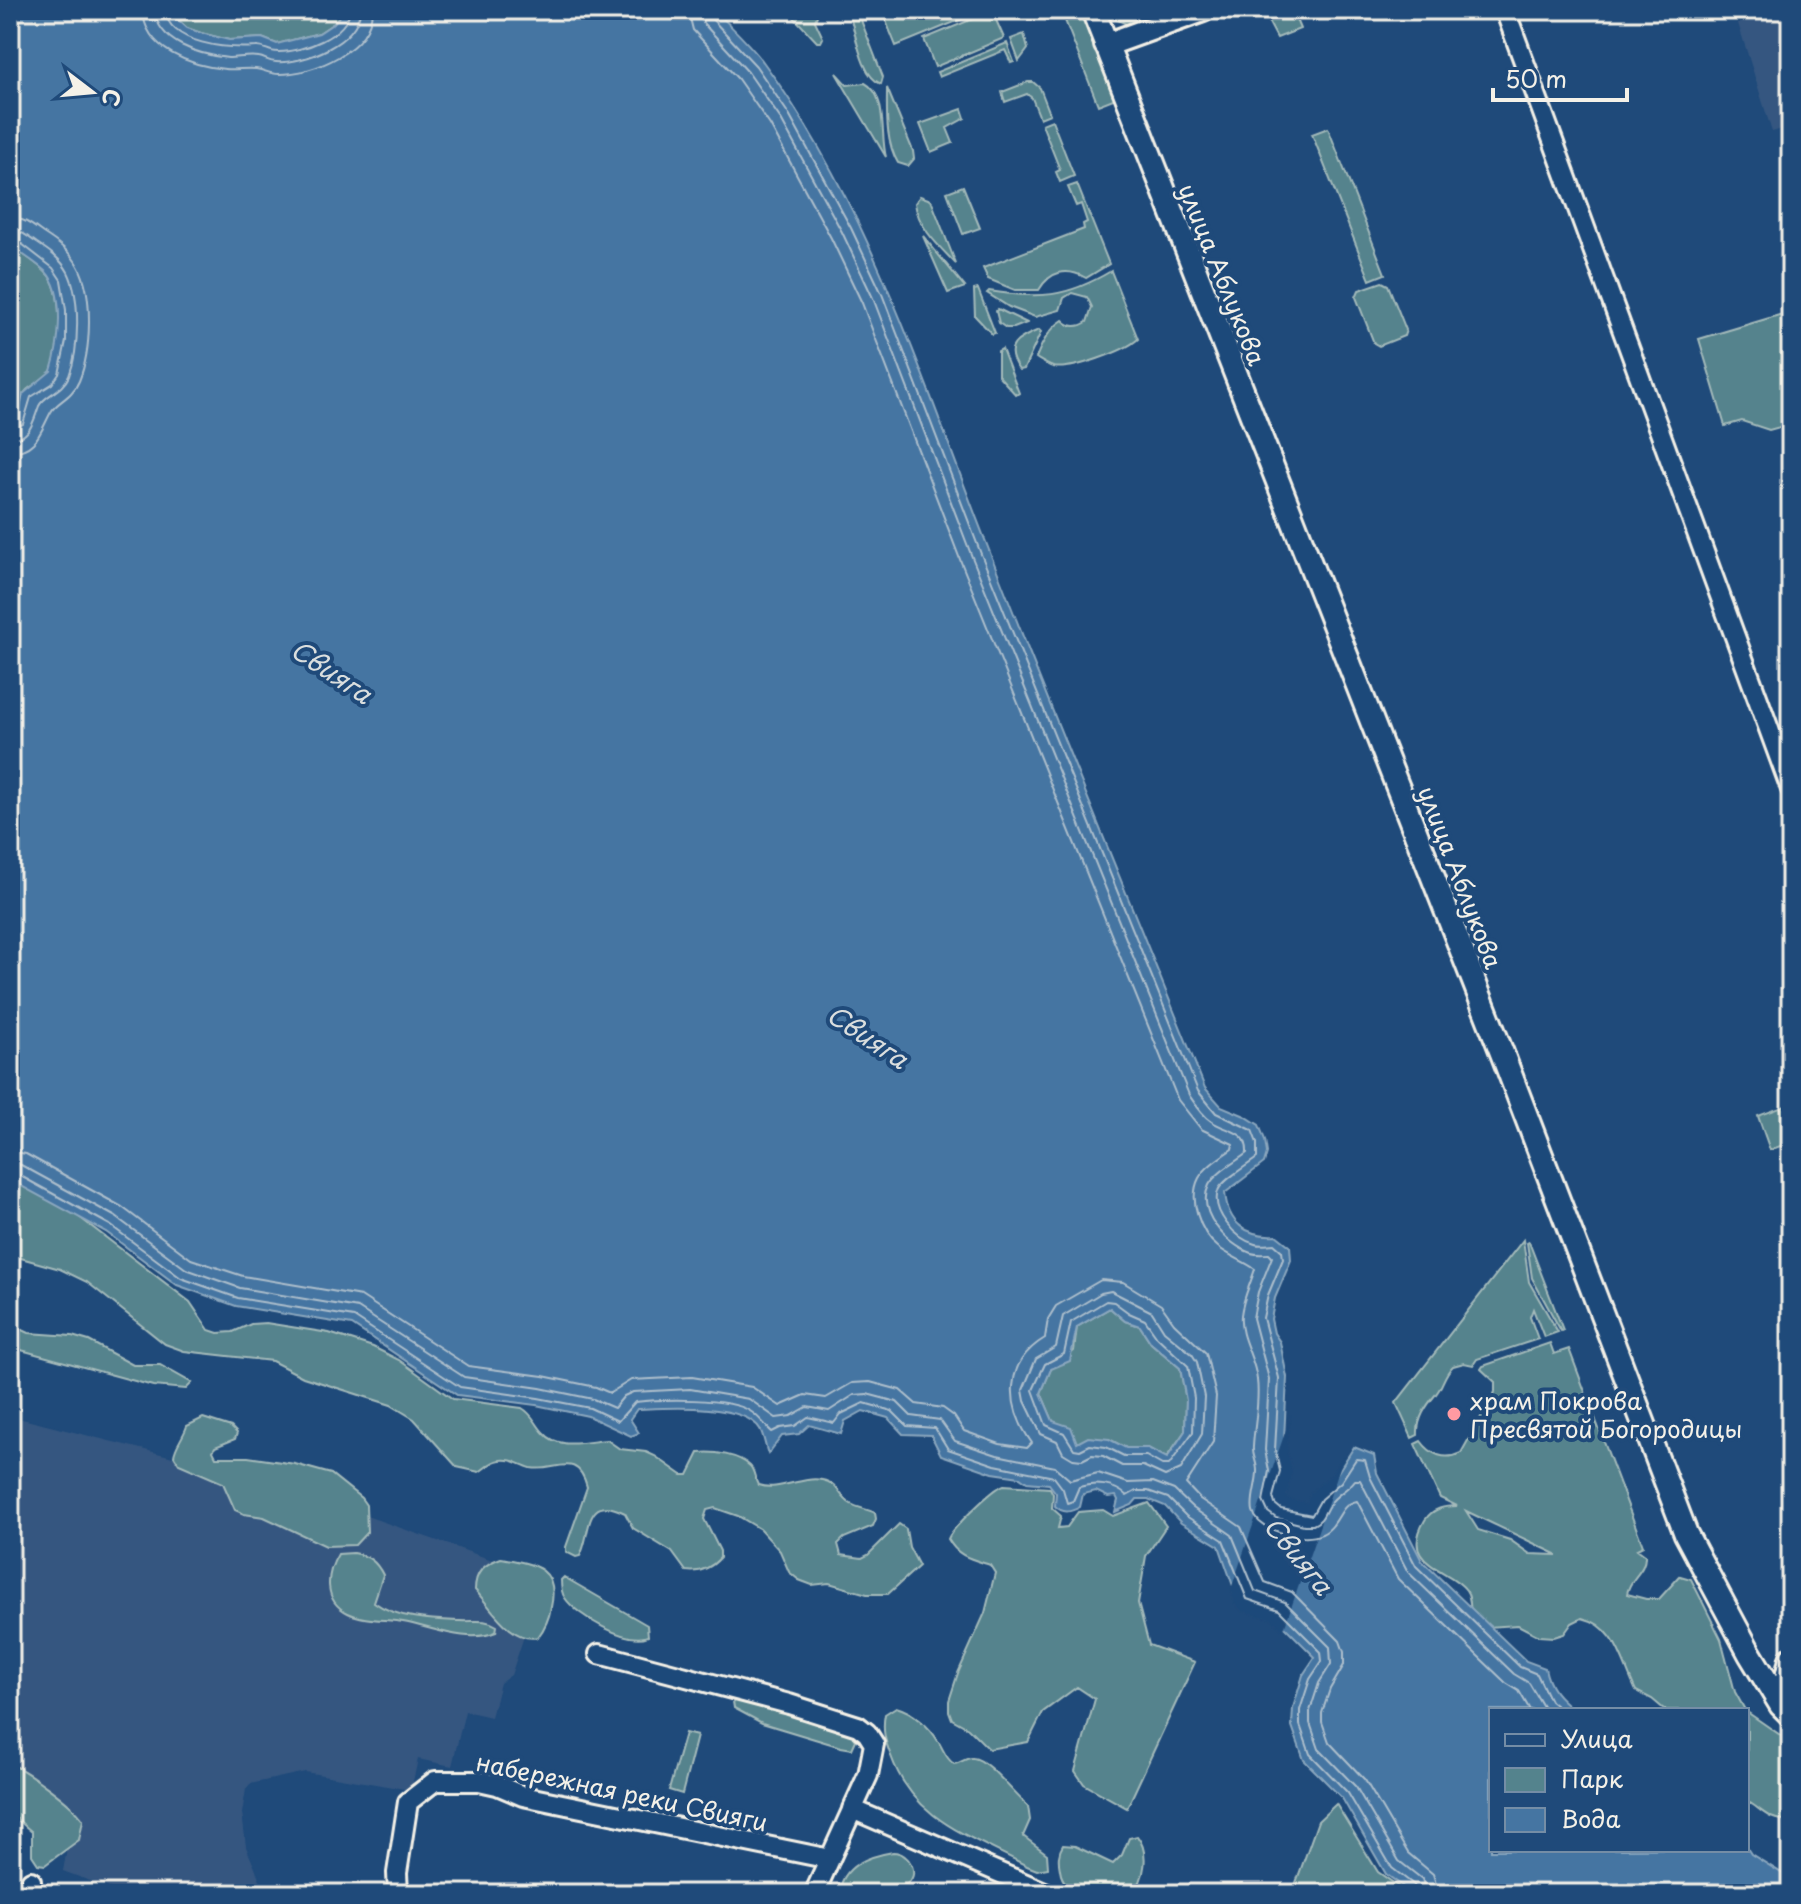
<svg xmlns="http://www.w3.org/2000/svg" width="1801" height="1904" viewBox="0 0 1801 1904" font-family="'Playpen Sans',sans-serif">
	<style>
		.built { fill: #365780 }
		.green { fill: #54838d; stroke: #a4baba; stroke-width: 2; fill-rule: evenodd }
		.water { fill: #4575a2; stroke: #8ba7be; stroke-width: 2; fill-rule: evenodd }
		.pier { fill: #1f4a7a }
		.lines { fill: none; stroke-linecap: round; stroke-linejoin: round }
		.shore { stroke: #aebfcc; stroke-width: 2 }
		.minor-casing { stroke: #f4f1e8; stroke-width: 24 }
		.tertiary-casing { stroke: #f4f1e8; stroke-width: 28 }
		.minor { stroke: #1f4a7a; stroke-width: 18 }
		.tertiary { stroke: #1f4a7a; stroke-width: 22 }
		.poi-dot { fill: #ff9aa2; stroke: #1f4a7a; stroke-width: 3 }
		.labels { text-anchor: middle; dominant-baseline: central; stroke-width: 8; stroke-linejoin: round; paint-order: stroke }
		.street-label { font-size: 24px; fill: #f4f1e8; stroke: #1f4a7a }
		.poi-label { font-size: 24px; fill: #f4f1e8; stroke: #1f4a7a; text-anchor: start }
		.water-label { font-size: 26px; font-style: italic; fill: #dadede; stroke: #1f4a7a }
	</style>
	<rect width="100%" height="100%" fill="#1f4a7a"/>
	<filter id="ink" filterUnits="userSpaceOnUse"><feTurbulence type="fractalNoise" baseFrequency=".0125" numOctaves="2"/><feDisplacementMap in="SourceGraphic" scale="16" xChannelSelector="R" yChannelSelector="G"/><feConvolveMatrix kernelMatrix="1 2 1 2 8 2 1 2 1" color-interpolation-filters="sRGB"/></filter>
	<g filter="url(#ink)">
		<path class="built" d="M1778 10H1784L1791 33V126L1772 132 1738 23Z
			M10 1416 264 1480 540 1577 542 1582 511 1675 500 1683 491 1717 465 1711 452 1766 418 1759 411 1790 305 1772 250 1784 246 1789 242 1813 246 1847 266 1894H126L63 1871 71 1827 10 1791Z"/>
		<path class="green" d="M172 10H344L334 23 319 33 277 44 262 38 229 40 201 33 187 28 175 17Z
			M787 10H819L815 21 823 38 821 42H817Z
			M848 10H857L883 77 881 84C860 76 856 31 848 10Z
			M898 10H984L896 46 884 16Z
			M1061 10H1083L1116 98 1098 105Z
			M1106 10H1177L1131 26 1111 17Z
			M1267 10H1292L1300 29 1277 38 1266 17Z
			M992 11 1004 38 935 67 924 39Z
			M1024 34 1028 49 1019 61 1011 39Z
			M1007 43 1014 62 1011 63 1005 50 939 77 937 72Z
			M836 73 847 85 865 83C888 95 880 136 886 157Z
			M1028 82H1033L1040 88 1050 114 1040 118 1032 98 1027 94 1005 102 1002 92Z
			M887 88 913 151 914 159 908 166 898 163C885 141 887 113 887 88Z
			M962 109 965 118 947 128 953 143 931 152 920 124Z
			M1052 120 1074 176 1060 182 1056 172 1060 170 1042 124Z
			M1328 128 1385 274 1370 280 1312 134Z
			M1077 184 1109 264 1086 278C1067 267 1050 271 1039 290H1015L988 279 983 268 1084 229 1083 224 1087 222 1081 204 1076 206 1068 187Z
			M963 186 980 228 963 234 947 192Z
			M920 196 931 200 956 264C940 247 918 228 915 203Z
			M923 236 965 287 948 293Z
			M10 245C23 255 39 263 49 276 63 294 62 353 50 373 45 382 32 384 26 391 17 401 22 414 10 424Z
			M1111 271 1138 339C1125 351 1071 371 1053 367 1047 365 1041 361 1036 358 1042 343 1049 329 1063 320 1070 328 1079 327 1087 322L1092 307 1087 297 1072 293 1064 298 1060 310 1035 317 1009 307 987 293 989 291C1039 299 1066 298 1111 271Z
			M1382 282 1388 285 1406 330 1404 336 1379 346 1374 343 1356 297 1359 290Z
			M978 289 995 333 992 334 975 316 974 290Z
			M998 309 1027 323 1014 328H1006L999 323 996 311Z
			M1786 313 1791 329V424L1769 430 1742 421 1725 426 1699 339Z
			M1039 330 1041 332 1024 369 1019 370C1001 346 1019 338 1039 330Z
			M1002 349 1019 393 1016 395 998 375V351Z
			M1791 1104V1142L1770 1150 1758 1116Z
			M10 1164 190 1302 209 1330 218 1333 233 1332 251 1324 266 1323 329 1333 373 1347 399 1360 453 1399 522 1408C534 1415 535 1424 544 1433 559 1451 588 1441 607 1440L620 1449 646 1452 655 1456 682 1475H688L699 1453C714 1451 739 1455 750 1466 755 1471 754 1478 758 1485 779 1492 801 1476 822 1480 839 1483 838 1496 851 1504 858 1508 867 1509 875 1513L876 1519 873 1526 844 1538 838 1544 841 1555 862 1558 868 1555 899 1524 906 1529 909 1547 919 1566 888 1594H867L829 1583 812 1585 799 1580 789 1572 780 1551 760 1529 738 1516 715 1508 707 1510 704 1519 720 1551V1558C711 1568 700 1573 686 1571L672 1552 633 1528 625 1513C583 1492 592 1533 580 1556L576 1557 566 1552V1547L587 1487C577 1449 555 1473 531 1468 520 1465 512 1458 500 1460 491 1461 486 1468 479 1472L457 1467 414 1419 391 1405 303 1377 272 1361 184 1351 165 1344 87 1282 60 1269 10 1255Z
			M1523 1240 1529 1282 1558 1332 1544 1337 1533 1309 1530 1317 1538 1339 1477 1359 1473 1365 1464 1363 1453 1366C1444 1374 1443 1386 1436 1394 1426 1406 1417 1419 1418 1435L1412 1438 1396 1403Z
			M1529 1242 1563 1330 1561 1331 1532 1278 1527 1243Z
			M1110 1308 1125 1321 1140 1326 1151 1343 1180 1368 1186 1400 1185 1431 1166 1458 1148 1448H1126L1109 1439 1077 1443 1053 1421 1041 1393 1051 1369 1074 1351 1077 1327Z
			M10 1324 29 1333 72 1336 89 1341 133 1365H160L192 1383 186 1389 153 1386 10 1347Z
			M1550 1343 1554 1354 1569 1349 1643 1546 1637 1549 1645 1555C1646 1572 1629 1578 1627 1594L1646 1599H1659L1680 1576 1691 1579 1721 1639 1735 1692 1745 1710H1665L1652 1699 1636 1691C1622 1663 1617 1626 1582 1618L1572 1623 1564 1634 1554 1637 1539 1636 1518 1625 1487 1627 1471 1615C1470 1606 1471 1597 1466 1590 1451 1568 1398 1566 1425 1520 1433 1508 1445 1506 1457 1506L1440 1498 1415 1444 1421 1441C1431 1455 1445 1461 1461 1453L1495 1392V1382L1481 1369 1483 1366ZM1466 1511 1556 1554V1555L1530 1554 1510 1540 1478 1530Z
			M203 1418 231 1427 237 1433 235 1439 215 1447 213 1451 216 1457H248L295 1464 331 1474 361 1498 366 1505 367 1532 355 1545 326 1546 264 1517 244 1514 235 1510 223 1483 179 1464 174 1456C175 1446 183 1438 187 1426Z
			M1004 1485 1050 1488 1053 1494 1052 1508 1061 1516 1058 1528 1067 1527 1078 1512 1103 1510 1113 1516 1149 1503 1166 1526 1146 1556 1138 1603 1149 1645 1195 1662 1127 1808 1084 1784 1075 1771 1095 1699 1077 1687 1043 1712 1028 1742 989 1749 968 1728 952 1719 949 1711V1701L958 1673 985 1613 995 1573 990 1565C971 1559 958 1557 948 1539 952 1528 994 1488 1004 1485Z
			M353 1553C369 1556 376 1561 383 1575L374 1602C396 1619 434 1620 460 1621 474 1622 484 1618 497 1626L496 1632C468 1644 431 1627 403 1622 386 1619 364 1621 348 1613 323 1601 326 1574 338 1554Z
			M501 1558C533 1564 560 1567 551 1607 549 1619 545 1628 538 1637 512 1644 491 1607 475 1590 475 1572 484 1564 501 1558Z
			M564 1577 647 1625 648 1636C627 1645 577 1616 565 1598 561 1593 561 1586 561 1580Z
			M732 1695 848 1729 856 1740 852 1749 841 1747 762 1723 734 1708Z
			M896 1707C912 1711 930 1727 938 1741 944 1750 945 1758 954 1764 962 1763 965 1757 973 1758 986 1758 1015 1795 1028 1806L1030 1820 1023 1836 1047 1854 1048 1868 1037 1870 1027 1866C971 1836 914 1821 891 1756 885 1741 882 1730 885 1714Z
			M1747 1712 1783 1737 1791 1746V1814L1786 1820C1769 1821 1761 1809 1747 1801Z
			M685 1733 697 1736 682 1794 669 1790Z
			M10 1764C26 1770 74 1805 83 1820L79 1840 45 1865 38 1864 32 1855V1832L10 1813Z
			M1336 1804 1378 1872 1409 1894H1292L1318 1821Z
			M1137 1836C1150 1852 1145 1880 1132 1894 1109 1894 1064 1901 1060 1870 1058 1860 1058 1853 1063 1845L1075 1846 1113 1864 1122 1855 1129 1838Z
			M893 1852C910 1852 922 1876 905 1885 896 1890 886 1886 877 1887L870 1894H839C842 1865 869 1856 893 1852Z"/>
		<path class="water" d="M10 10H172L175 17 187 28 201 33 229 40 262 38 277 44 319 33 334 23 344 10H715C731 27 750 44 764 63 871 208 924 385 989 550 1059 730 1133 909 1205 1088L1221 1106 1245 1116 1259 1125 1265 1140 1267 1153 1264 1163 1225 1193C1228 1224 1247 1237 1276 1235L1290 1246 1291 1260 1275 1298 1271 1319 1274 1333 1280 1342 1287 1377 1281 1501 1309 1508 1335 1477 1354 1447 1374 1455 1377 1473 1422 1561 1526 1661 1545 1668C1549 1688 1558 1697 1574 1710H1491V1850L1747 1848 1751 1854 1791 1879V1894H1413L1386 1874 1342 1798 1304 1760 1292 1726 1293 1708 1303 1675 1315 1657 1274 1616 1239 1603 1219 1546 1181 1523 1165 1506 1148 1499H1137L1132 1505 1115 1512 1118 1500 1116 1496 1108 1497 1096 1491 1083 1494 1080 1507C1071 1512 1063 1514 1055 1506L1056 1493 1049 1484 1027 1482 1020 1477 993 1473 941 1455 931 1435 903 1434 888 1418 863 1411 845 1421 841 1434 809 1425 799 1434 782 1436 768 1454C765 1446 764 1436 760 1429 743 1402 665 1408 637 1409L630 1419 639 1433 631 1436 588 1416 536 1405 457 1395 352 1325 236 1306 177 1285 106 1232 10 1180V424L19 413 23 394 51 371C59 346 66 293 46 272 36 262 21 254 10 245ZM1110 1308 1125 1321 1140 1326 1151 1343 1180 1368 1186 1400 1185 1431 1167 1458 1148 1448H1126L1109 1439 1088 1437 1077 1443 1071 1427 1053 1421 1041 1393 1051 1369 1070 1361 1077 1327Z"/>
		<path class="pier" d="M1291 1415 1287 1450 1292 1471 1286 1498 1307 1503 1310 1493 1332 1474 1344 1456 1283 1631 1272 1619 1242 1611 1235 1604 1231 1589Z"/>
		<g class="lines">
			<path class="shore" d="M143 10C144 50 192 66 225 69 235 70 246 68 256 69 264 70 270 74 279 74 314 74 371 50 372 10
				M155 10C157 43 200 55 228 58 237 58 250 55 259 57 265 58 269 62 276 62 304 64 359 42 360 10
				M165 10C169 45 229 49 256 47 264 46 270 53 279 52 302 52 347 36 350 10
				M688 10 693 30 738 79 770 125 831 238 862 303 961 562 1178 1100 1201 1129 1233 1144 1232 1149C1221 1157 1206 1166 1199 1178 1188 1199 1200 1233 1218 1247 1229 1256 1244 1261 1255 1269 1250 1285 1243 1298 1241 1315 1239 1338 1255 1357 1257 1380 1260 1402 1254 1425 1253 1447 1252 1455 1257 1462 1257 1471 1257 1493 1240 1516 1271 1529 1290 1537 1319 1544 1333 1525 1342 1514 1342 1504 1357 1501L1398 1579 1506 1683 1519 1691 1530 1710
				M700 10 703 23 748 72 780 118 842 232 873 298 972 557 1189 1095C1195 1104 1202 1115 1211 1121 1226 1132 1248 1129 1247 1153 1236 1162 1216 1172 1209 1185 1196 1212 1227 1245 1251 1253 1257 1255 1263 1254 1269 1254L1272 1257 1258 1292 1253 1318 1269 1379 1265 1450 1269 1471 1263 1501 1268 1512 1276 1518 1304 1525H1313C1325 1519 1323 1513 1330 1504 1336 1494 1348 1490 1355 1480H1360L1408 1572 1514 1674 1529 1683 1545 1710
				M710 10 711 18 756 66 788 113 851 228 882 294 981 554 1198 1091 1216 1113 1252 1130 1257 1143V1158C1248 1165 1221 1181 1218 1191 1211 1212 1236 1239 1255 1244 1261 1246 1269 1244 1274 1244L1282 1251 1283 1259 1268 1295 1263 1318 1279 1378 1275 1450 1280 1471 1273 1497 1275 1504 1281 1509 1312 1515 1321 1499 1341 1482 1356 1459 1365 1460 1370 1477 1416 1566 1520 1667 1537 1674 1550 1701 1561 1710
				M10 218C24 218 32 225 43 233 57 242 70 251 78 266 94 294 91 352 79 381 72 398 56 402 51 412 40 432 37 451 10 452
				M10 230C21 230 28 237 37 243 49 251 61 259 68 272 81 298 79 350 69 376 62 392 44 395 39 406 33 422 31 438 10 440
				M10 240 18 241 53 268 61 280 66 310V341L59 374 52 384 31 397 23 424 10 429
				M10 1151 26 1154 122 1207 191 1259 243 1276 361 1296 468 1366 543 1376 596 1387 610 1393 631 1380 692 1377 752 1387 780 1406 805 1395 826 1398 852 1383 870 1382 900 1390 916 1404 943 1408 954 1416 964 1431 1000 1444 1027 1448 1032 1443C1006 1407 1003 1363 1045 1338L1048 1319 1056 1306 1101 1280 1123 1282 1161 1305 1174 1323 1206 1353 1216 1396 1213 1442 1186 1484 1200 1499 1241 1527 1265 1582 1292 1592 1340 1641 1344 1652V1665L1330 1689 1322 1713V1722L1329 1742 1365 1780 1408 1853 1433 1874 1439 1894
				M10 1163 21 1165 116 1217 186 1269 240 1288 358 1308 464 1377 540 1388 593 1399 614 1408 624 1396 633 1392 690 1389 749 1399 776 1418 791 1416 807 1407 829 1411 854 1395 867 1394 897 1402 911 1416 940 1420 955 1441 997 1455 1055 1467 1070 1480 1098 1473 1128 1483 1153 1482 1174 1490 1193 1508 1232 1535 1255 1591 1285 1602 1330 1647 1331 1664 1319 1683 1310 1711V1723L1319 1749 1356 1787 1399 1861 1422 1879 1427 1894
				M10 1173 17 1174 110 1225 181 1278 238 1298 354 1317 460 1387 538 1398 590 1408 618 1421 635 1402C661 1399 728 1397 750 1411 760 1417 765 1426 772 1432L780 1428 795 1426 808 1417 834 1423 841 1414 864 1403 892 1411 907 1426 935 1428 948 1449 995 1465 1054 1477 1063 1489 1067 1503 1073 1501 1079 1487C1095 1482 1114 1484 1127 1496L1136 1491H1148L1168 1498 1186 1516 1223 1540 1247 1599 1279 1610 1321 1652 1322 1661 1310 1679 1300 1710V1725L1310 1754 1348 1793 1392 1868 1414 1885 1417 1894
				M1111 1291 1152 1312 1164 1331 1192 1354 1197 1362 1204 1397 1202 1434 1181 1469 1165 1476 1143 1466H1122L1103 1456 1092 1455 1082 1460 1073 1459 1063 1453 1057 1441 1041 1434 1025 1401 1023 1390 1036 1359 1056 1347 1063 1316 1101 1293Z
				M1106 1301 1114 1302 1129 1313 1145 1320 1157 1337 1188 1366 1194 1398 1193 1432 1169 1465H1162L1146 1456H1124L1106 1447 1090 1445 1080 1450 1074 1449 1064 1433 1046 1425 1033 1390 1045 1364 1064 1354 1071 1322Z"/>
			<defs>
				<path id="minor" d="M1505 10 1791 789
					M599 1654 789 1704 858 1726 867 1733 874 1744 868 1775 814 1894
					M852 1809 1049 1894
					M27 1894 31 1881
					M398 1894 397 1873 408 1802 435 1781H479L497 1785 523 1796 830 1859"/>
				<path id="tertiary" d="M1093 10 1502 1053 1686 1534 1750 1654 1781 1705 1791 1715
					M1106 45 1203 10
					M1781 1705 1791 1659"/>
			</defs>
			<use href="#minor" class="minor-casing"/>
			<use href="#tertiary" class="tertiary-casing"/>
			<use href="#minor" class="minor"/>
			<use href="#tertiary" class="tertiary"/>
		</g>
	</g>
	<circle class="poi-dot" cx="1454" cy="1414" r="8"/>
	<g class="labels">
		<g class="street-label">
			<text transform="translate(1223 274) rotate(68)">улица Аблукова</text>
			<text transform="translate(1461 877) rotate(69)">улица Аблукова</text>
			<text transform="translate(622 1791) rotate(12)">набережная реки Свияги</text>
		</g>
		<g class="poi-label">
			<text x="1470" y="1400">храм Покрова<tspan x="1470" dy="28">Пресвятой Богородицы</tspan></text>
		</g>
		<g class="water-label">
			<text transform="translate(332 671) rotate(34)">Свияга</text>
			<text transform="translate(868 1036) rotate(34)">Свияга</text>
			<text transform="translate(1299 1555) rotate(51)">Свияга</text>
		</g>
	</g>
	<rect width="1801" height="1904" fill="none" stroke="#1f4a7a" stroke-width="40"/>
	<rect x="20" y="20" width="1761" height="1864" fill="none" stroke="#f4f1e8" stroke-width="3" filter="url(#ink)"/>
	<rect x="1489" y="1708" width="260" height="144" fill="#1f4a7a" stroke="#748da6" stroke-width="2"/>
	<rect x="1505" y="1734" width="40" height="12" fill="#1f4a7a" stroke="#748da6" stroke-width="2"/>
	<text x="1561" y="1748" font-size="24" fill="#f4f1e8">Улица</text>
	<rect x="1505" y="1768" width="40" height="24" fill="#54838d" stroke="#748da6" stroke-width="2"/>
	<text x="1561" y="1788" font-size="24" fill="#f4f1e8">Парк</text>
	<rect x="1505" y="1808" width="40" height="24" fill="#4575a2" stroke="#748da6" stroke-width="2"/>
	<text x="1561" y="1828" font-size="24" fill="#f4f1e8">Вода</text>
	<g transform="translate(92 92) rotate(106)" stroke="#1f4a7a" stroke-width="6" paint-order="stroke">
	<path d="M0-6L14 30L0 20L-14 30Z" fill="#f4f1e8"/>
	<text y="-12" font-size="22" font-weight="bold" text-anchor="middle" fill="#f4f1e8">С</text>
	</g>
	<path d="M1493 88v12h134v-12" fill="none" stroke="#f4f1e8" stroke-width="4"/>
	<text x="1505" y="88" font-size="24" fill="#f4f1e8" stroke="#1f4a7a" stroke-width="6" paint-order="stroke">50 m</text>
</svg>
